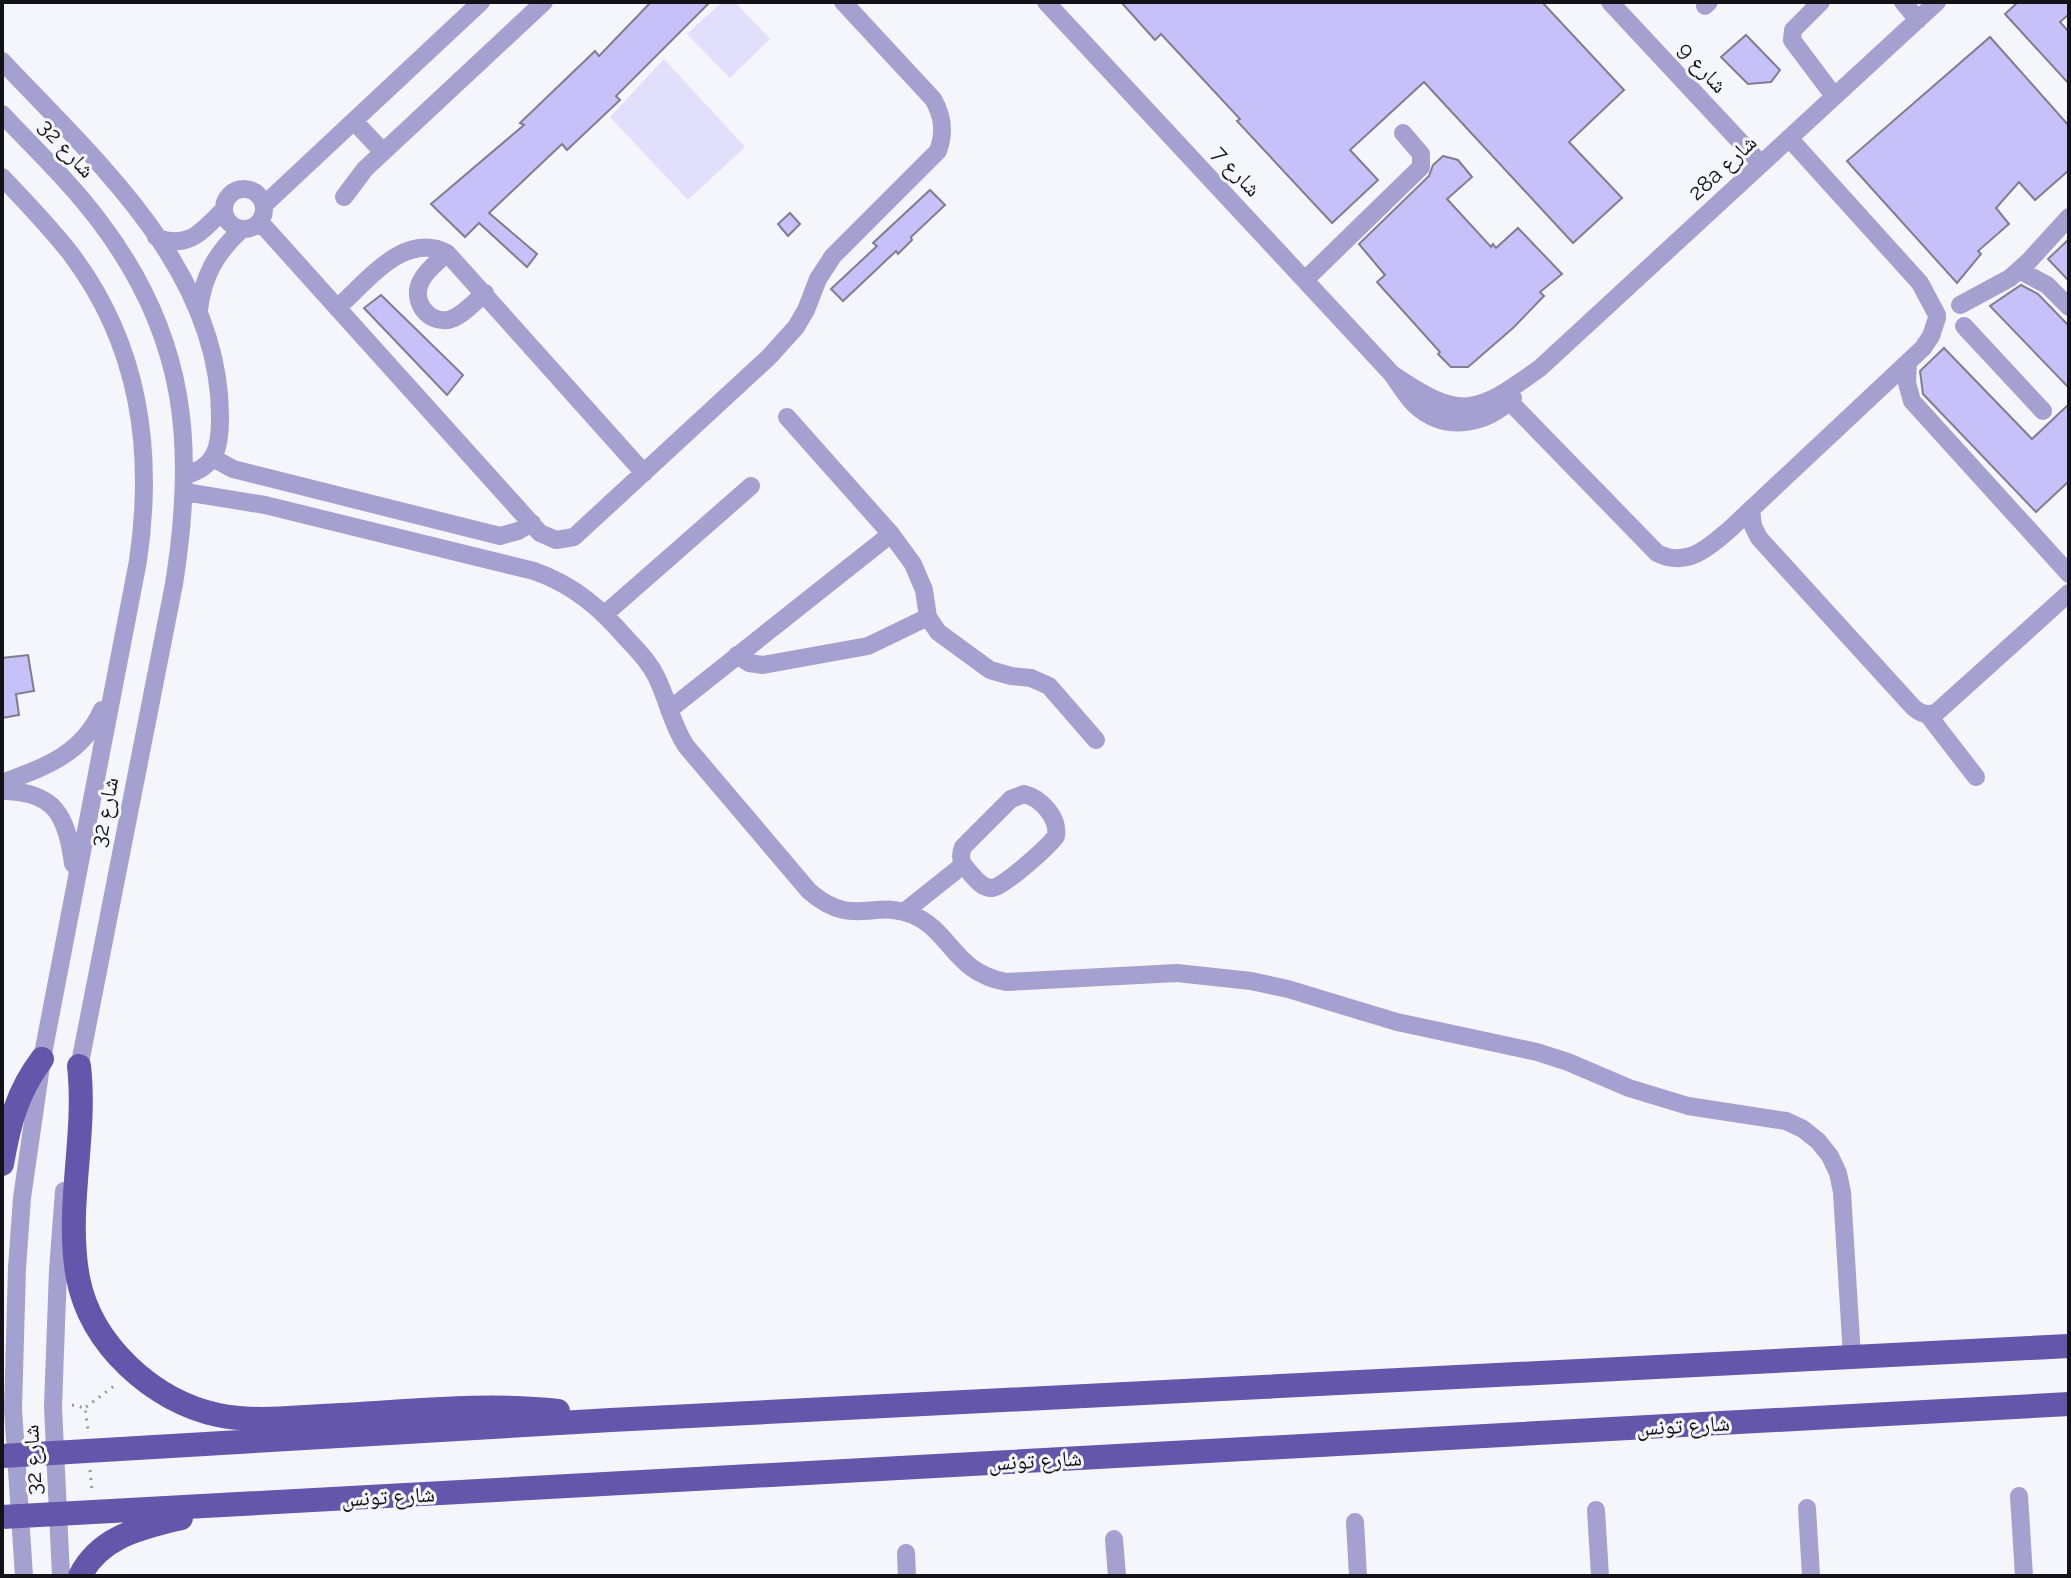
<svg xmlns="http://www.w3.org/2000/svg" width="2071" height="1578" viewBox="0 0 2071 1578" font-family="Raleway,'Noto Naskh Arabic',sans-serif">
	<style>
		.green { fill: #e1dffc }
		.building { fill: #c6c2f9; stroke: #7f7e8f; stroke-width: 2 }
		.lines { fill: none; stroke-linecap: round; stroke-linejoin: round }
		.path { stroke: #99989f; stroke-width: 3; stroke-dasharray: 2 6; stroke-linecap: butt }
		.minor { stroke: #a4a0d0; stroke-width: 18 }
		.major { stroke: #6356ab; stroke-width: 24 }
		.labels { text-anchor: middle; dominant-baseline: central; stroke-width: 6; stroke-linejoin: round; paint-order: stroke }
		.street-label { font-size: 22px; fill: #131219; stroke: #f5f5fc }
	</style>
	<rect width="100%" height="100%" fill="#f5f5fc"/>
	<path class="green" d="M722 2H735L770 39 730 78 687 34Z
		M664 59 745 147 688 200 610 117Z"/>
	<path class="building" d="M651 2H710L616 96 620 100 567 150 562 144 489 213 537 254 527 267 479 223 465 237 431 204 524 125 520 123 595 51 599 56Z
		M1121 2H1542L1624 90 1569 142 1622 198 1573 243 1424 82 1350 150 1378 180 1332 223 1237 121 1240 119 1161 34 1155 40Z
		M2018 2H2069V14L2060 22 2069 32V84L2005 14Z
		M1746 35 1780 70 1771 82 1748 84 1721 57Z
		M1990 37 2069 126V170L2035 200 2019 182 1996 208 2009 224 1978 251 1981 254 1957 283 1847 161Z
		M1443 156 1458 160 1472 177 1447 199 1491 247 1493 244 1496 248 1518 228 1562 274 1540 292 1544 296 1513 328 1468 367H1451L1438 354 1440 352 1377 282 1385 275 1359 244 1429 176 1433 165Z
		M930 190 945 205 911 237 912 240 898 254 896 251 843 301 831 289 877 246 873 243Z
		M790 213 800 224 788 236 778 224Z
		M2069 239V281L2048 259Z
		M2021 285 2038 294 2069 326V388L1990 306Z
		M381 295 463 375 447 395 364 308Z
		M1944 348 2032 439 2069 404V481L2036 512 1923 394 1920 371Z
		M28 655 34 691 16 694 19 715 2 718V658Z"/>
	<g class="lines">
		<path class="path" d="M72 1405 85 1408 88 1430
			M86 1407 118 1383
			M90 1470 92 1490"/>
		<path class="minor" d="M1046 2 1392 374C1399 384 1406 396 1415 405 1445 433 1486 425 1513 398
			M1610 2 1761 164
			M1821 2 1793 30 1792 40 1834 96
			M1903 2 1918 20
			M1705 6 1709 2
			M2 61C96 161 222 271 220 420 220 448 215 467 186 475
			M2 114C35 149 71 183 100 222 187 337 196 446 174 584L77 1078
			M354 121 383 152
			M1789 138 1920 283 1937 315
			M2 177C26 202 50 227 71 254 140 346 154 450 138 561L42 1059 22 1198 17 1268 13 1409 24 1576
			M224 209a20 20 0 1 1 40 0a20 20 0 1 1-40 0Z
			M344 197 365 169 544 2
			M264 205 481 2
			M260 222 540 533 556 540 574 537 770 356 796 327 806 310 818 279 833 256 938 151C945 132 943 116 933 99L843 2
			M156 237C189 250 202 231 224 209
			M447 253C439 261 426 270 421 281 411 300 427 323 448 320 462 317 474 302 485 293
			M2019 270 2047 285 2069 307
			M1305 280 1421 167V154L1403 133
			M1960 305 2010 278 2029 261 2069 217
			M337 308C368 281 404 231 447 253L644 473
			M199 310C203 276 216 253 241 230
			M1964 326 2043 411
			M1908 362 1907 383 1912 401 2069 574
			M1392 374C1461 421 1475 415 1540 368L1937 2
			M1510 402 1657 553C1687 568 1708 548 1729 530L1923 348 1931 336 1937 318
			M787 417 891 534 913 564 924 590 928 617 938 632 990 670 1011 676 1031 678 1049 686 1096 740
			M213 458 233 469 500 536 518 531 532 523
			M185 492 265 505 534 571C574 585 600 608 627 639 639 652 650 663 657 678 668 701 672 725 686 746L809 891C854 930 873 898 913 915 952 932 953 972 1006 982L1177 973 1251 981 1288 989 1397 1022 1537 1052 1568 1062 1629 1088 1688 1106 1786 1121 1803 1129 1818 1141 1830 1156 1838 1173 1842 1192 1852 1357
			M1751 509 1753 526 1759 538 1913 707C1921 714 1927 716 1937 712L2069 593
			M605 614 751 486
			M737 655 749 663 763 665 868 646 928 617
			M669 710 891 534
			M1928 715 1976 777
			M2 783C44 767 82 755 102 710
			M2 791C55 791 67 816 73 864
			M1024 794C1041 798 1059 818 1056 836 1049 846 1004 887 992 888 983 888 977 881 972 875 963 865 958 860 963 847L1011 799Z
			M904 912 963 865
			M2019 1496 2024 1576
			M1807 1508 1811 1576
			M1596 1510 1600 1576
			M1355 1522 1358 1576
			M1114 1539 1117 1576
			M906 1553 907 1576
			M61 1576 53 1407 58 1270 64 1191"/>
		<path class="major" d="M79 1066C87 1136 65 1208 78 1278 91 1345 153 1401 218 1415 252 1422 287 1418 321 1416 398 1413 481 1402 558 1411
			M2 1164C9 1124 17 1092 42 1059
			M2 1456 611 1420 2069 1346
			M2 1517 2069 1404
			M80 1576C100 1536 141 1528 181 1518"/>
	</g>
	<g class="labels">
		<g class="street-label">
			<text transform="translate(1703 67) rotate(47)">شارع 9</text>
			<text transform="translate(67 148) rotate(47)">شارع 32</text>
			<text transform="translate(1722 167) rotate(-43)">28a شارع</text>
			<text transform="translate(1237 171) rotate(47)">شارع 7</text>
			<text transform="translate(104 812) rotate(-79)">شارع 32</text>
			<text transform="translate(1683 1425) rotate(-3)">شارع تونس</text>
			<text transform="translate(32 1460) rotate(-93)">شارع 32</text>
			<text transform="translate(1035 1460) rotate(-3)">شارع تونس</text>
			<text transform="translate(388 1496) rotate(-3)">شارع تونس</text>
		</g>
	</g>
	<rect width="2071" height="1578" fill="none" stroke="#131219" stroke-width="8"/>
</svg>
